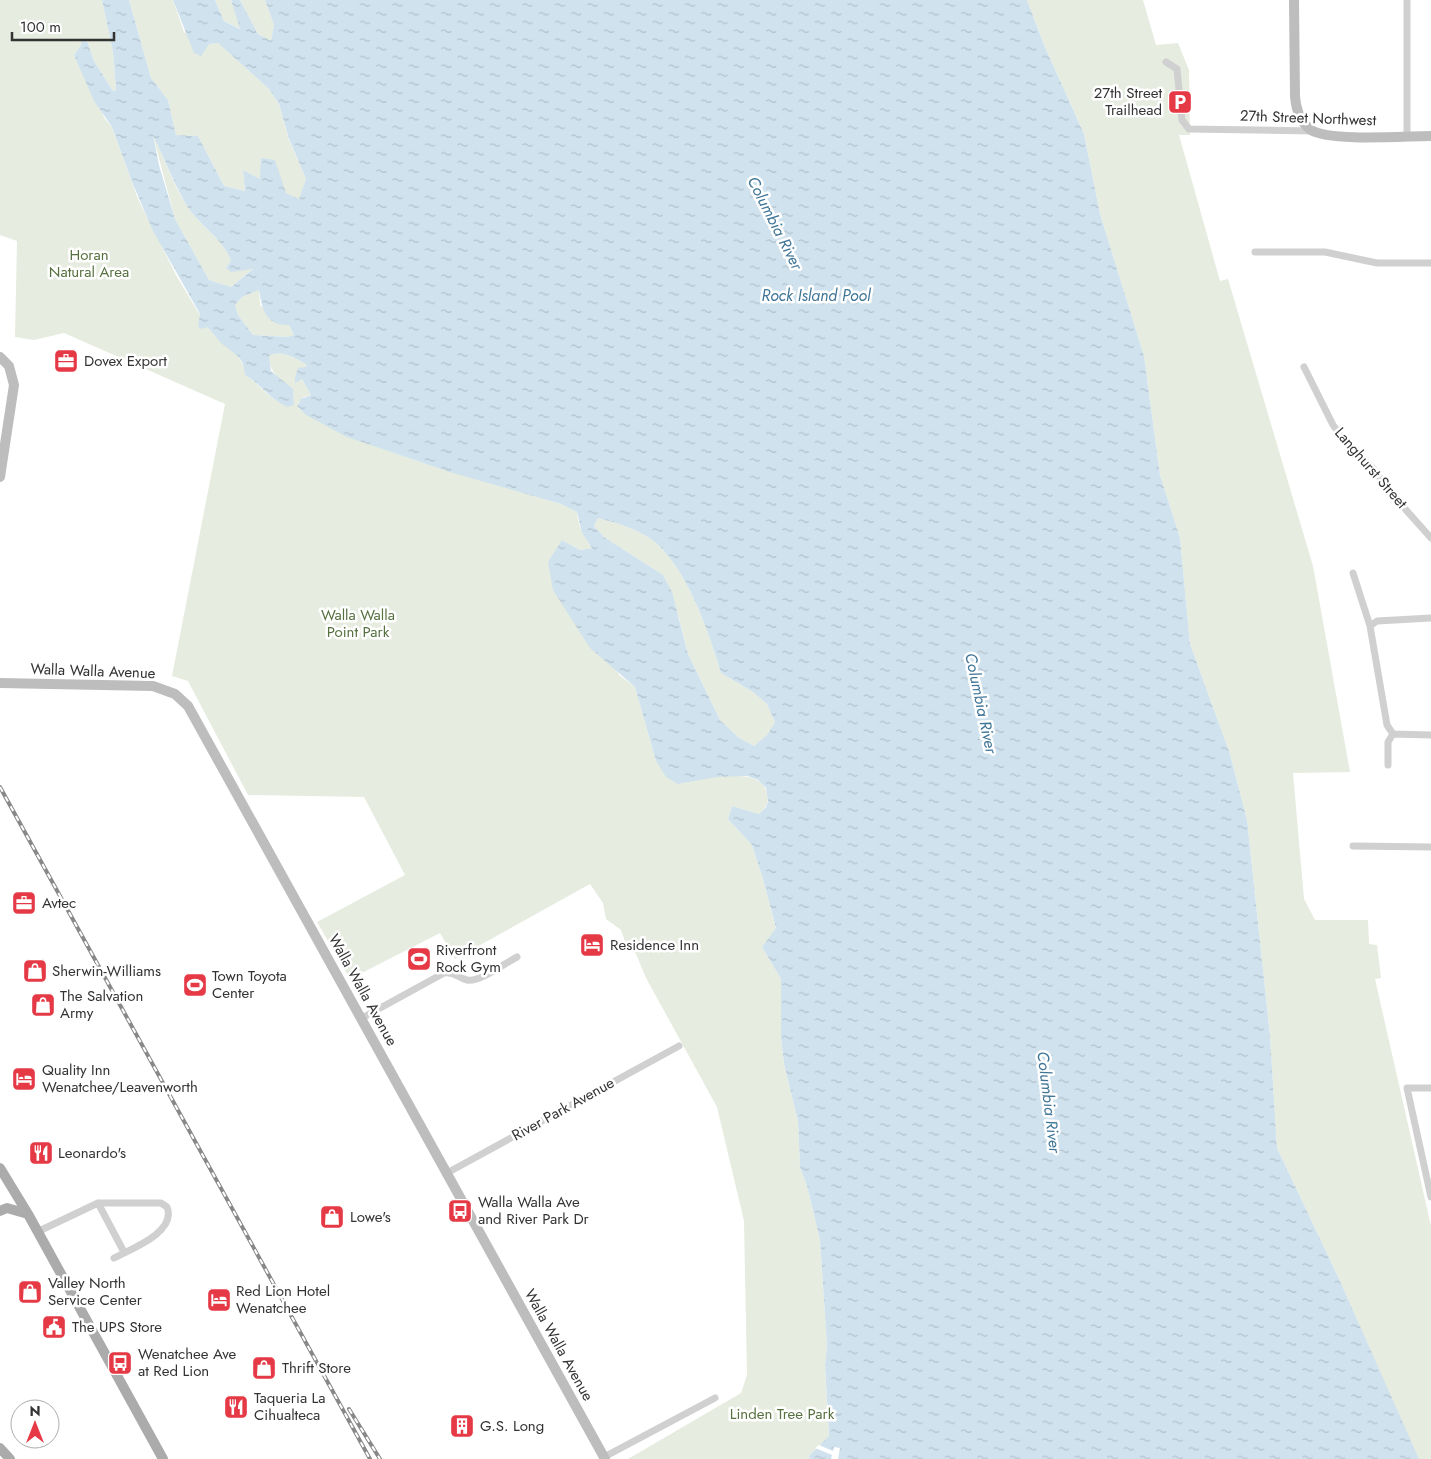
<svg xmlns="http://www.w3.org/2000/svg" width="1431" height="1459" viewBox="0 0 1431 1459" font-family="Jost,sans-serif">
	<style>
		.park { fill: #e6ecdf }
		.water { fill: url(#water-ripples); fill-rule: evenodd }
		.pier { fill: #fff }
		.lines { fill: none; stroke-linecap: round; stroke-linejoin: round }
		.street { stroke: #d0d0d0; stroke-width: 7 }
		.secondary { stroke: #bdbdbd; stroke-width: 10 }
		.primary { stroke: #ababab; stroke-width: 10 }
		.rail-casing { stroke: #888; stroke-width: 4 }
		.rail { stroke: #fff; stroke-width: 2; stroke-dasharray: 5.5; stroke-linecap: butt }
		.labels { text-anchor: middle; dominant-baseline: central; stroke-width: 5; stroke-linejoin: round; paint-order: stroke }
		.poi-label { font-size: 15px; fill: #333; stroke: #fff; text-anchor: start }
		.street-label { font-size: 15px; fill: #333; stroke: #fff }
		.park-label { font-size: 15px; fill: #56703f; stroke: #fff }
		.water-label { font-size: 16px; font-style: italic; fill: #3f7597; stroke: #fff }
	</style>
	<defs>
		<pattern id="water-ripples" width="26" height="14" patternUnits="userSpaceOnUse" patternTransform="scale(1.25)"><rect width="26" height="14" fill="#cfe2ee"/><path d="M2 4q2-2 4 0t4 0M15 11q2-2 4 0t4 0" fill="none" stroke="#b2c2cd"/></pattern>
	</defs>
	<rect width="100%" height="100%" fill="#fff"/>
	<path class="park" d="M0 0H102L113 52 116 90 113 91 94 61 86 38 74 55 105 119 112 127 138 199 176 275 207 327 216 337 237 354 245 369V375C258 382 278 410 294 405L293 391C281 380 269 373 269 356 282 349 296 358 307 365L302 379 311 395 304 397 298 403V408C324 428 353 438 383 449 441 470 501 486 561 504L577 512C578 527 584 536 592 548L580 550 562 540 619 675 635 687 656 761 678 784C698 780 762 763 767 794 769 804 766 807 759 814L732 806 728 819 752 845 763 879 776 929 762 947 781 979V1038L784 1064 798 1121 800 1167 807 1186 820 1240 827 1346 825 1366 829 1437 809 1456 810 1459H628L741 1393 747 1375 744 1221 717 1107 646 978 636 954 626 944 621 930 606 919 603 903 590 884 455 959 440 933 350 979 317 922 405 875 364 797 248 795 188 681 172 676 225 404 64 333 34 340 15 337 17 241 0 235Z
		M129 0H173L184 32 209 44 218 43 269 89 279 104 289 140 306 179 299 200 243 170 245 191 224 186 198 136 176 135 168 100 151 78Z
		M215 0H231L241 29 224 21Z
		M240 0H265L274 25 271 42 258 34Z
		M1027 0H1143L1156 45 1178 43 1189 70 1190 135H1179L1220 281 1228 279 1313 566 1350 772 1293 773 1304 899 1315 920H1368L1369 944 1377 945 1381 978 1375 979 1431 1226V1459H1419L1412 1445 1340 1281 1277 1148 1270 1035 1247 820 1230 754 1190 644 1180 538 1160 475 1144 356 1100 214 1084 134 1044 45Z
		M152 132C163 156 173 184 187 206 200 226 222 238 231 260L226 268H254L231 287 209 280 175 219Z
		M259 290 260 305 289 325 294 335 289 337 253 335 238 315 235 305 242 297Z
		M598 518C616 523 635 528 651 539 686 565 709 632 721 673L753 692 767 704 775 722 767 735 754 746 738 737 720 720 688 654 679 618 663 575 604 537 594 526Z"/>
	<path class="water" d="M102 0H129L151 78 168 100 176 135 198 136 224 186 245 191 243 170 260 179 261 158 275 160 286 193 299 199 306 179 289 139 279 104 269 89 218 43 209 44 201 56 194 53 173 0H215L224 21 240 29 231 0H240L258 34 271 41 274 25 265 0H1027L1044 45 1084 134 1100 214 1144 356 1160 475 1180 538 1190 644 1230 754 1247 820 1270 1035 1277 1148 1340 1281 1419 1459H810L809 1456 829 1436 825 1365 827 1346 820 1240 807 1186 800 1167 798 1121 784 1064 781 1038V979L762 947 776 928 763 879 752 845 728 819 732 806 759 814 766 807 768 801 766 788 758 780 747 776 717 777 678 784 666 777 656 761 635 687 590 648 553 590 548 562 562 540 580 550 592 548 582 533 577 512 561 504 453 473 347 437 306 415 297 406 301 399 311 395 302 379 295 383V377L298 368 306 367 307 365C296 358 281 349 269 356L271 371 293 389 294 405 288 407C270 400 261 384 245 375 244 355 233 354 220 342 216 337 212 332 207 327L202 329 198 327 200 314 153 231 132 182 112 127 94 101 74 55 81 45 82 40 86 38 94 61 113 91 116 90 113 52ZM153 135C164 158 174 184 187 206 200 226 222 238 231 260L226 268 231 272 253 269 231 287 209 280 175 219 159 165ZM259 290C262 309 266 326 289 325L294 335 288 337 253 335 238 315 235 305 242 297ZM598 518C616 523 635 528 651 539 686 565 709 632 721 673L753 692 767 704 775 722 767 735 754 746 738 737 720 720 688 654 672 592 663 575 604 537 594 526Z"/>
	<path class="pier" d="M819 1445 833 1451 834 1447 840 1448 838 1459H831L832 1455 815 1448Z"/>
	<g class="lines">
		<path class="street" d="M1166 62 1177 69 1182 120 1189 129 1313 131
			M1407 136V0
			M1255 252H1325L1377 263H1431
			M1304 367 1333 425 1348 445 1373 468 1390 492 1431 538
			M1353 573 1370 626
			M1431 618 1377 621 1370 626 1387 725 1393 734 1431 735
			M1388 765V742L1393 734
			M1353 846 1431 847
			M362 1018 444 973C454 971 458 978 467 980 479 983 505 963 517 957
			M1431 1088H1407L1431 1197
			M447 1173 679 1046
			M98 1203 124 1252
			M37 1232 98 1203H161L167 1207C177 1232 131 1249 114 1258
			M604 1457 715 1398"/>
		<path class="secondary" d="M1294 0 1295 96C1296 109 1300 122 1311 130 1331 142 1405 136 1431 136
			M0 357 9 366 14 385 0 477
			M0 683 153 686 175 694 188 706 605 1459"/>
		<path class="primary" d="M0 1168 28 1214 163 1459
			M0 1211 7 1208 28 1214
			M0 1448 10 1459"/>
		<defs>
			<path id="rail" d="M0 787 370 1459
				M349 1409 380 1459"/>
		</defs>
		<use href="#rail" class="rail-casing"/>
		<use href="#rail" class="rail"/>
	</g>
	<defs>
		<symbol id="parking-square" viewBox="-11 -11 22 22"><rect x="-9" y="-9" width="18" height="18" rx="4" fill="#e63946" stroke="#fff"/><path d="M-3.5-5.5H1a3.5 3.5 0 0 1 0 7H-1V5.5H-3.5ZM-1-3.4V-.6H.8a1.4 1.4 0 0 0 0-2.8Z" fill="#fff"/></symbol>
		<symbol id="office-square" viewBox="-11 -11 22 22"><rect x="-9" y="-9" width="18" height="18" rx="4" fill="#e63946" stroke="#fff"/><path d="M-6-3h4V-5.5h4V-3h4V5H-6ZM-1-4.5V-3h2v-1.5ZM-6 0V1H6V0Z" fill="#fff"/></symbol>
		<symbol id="hotel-square" viewBox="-11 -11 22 22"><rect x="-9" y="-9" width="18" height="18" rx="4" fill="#e63946" stroke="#fff"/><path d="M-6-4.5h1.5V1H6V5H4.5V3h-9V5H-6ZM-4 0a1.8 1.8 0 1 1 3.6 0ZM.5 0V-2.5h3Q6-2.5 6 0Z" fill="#fff"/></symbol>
		<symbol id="stadium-square" viewBox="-11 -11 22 22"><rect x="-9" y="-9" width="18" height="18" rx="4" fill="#e63946" stroke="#fff"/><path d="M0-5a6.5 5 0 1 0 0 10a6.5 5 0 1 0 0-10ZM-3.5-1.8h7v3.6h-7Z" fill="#fff"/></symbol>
		<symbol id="shop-square" viewBox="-11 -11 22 22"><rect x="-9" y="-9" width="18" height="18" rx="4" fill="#e63946" stroke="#fff"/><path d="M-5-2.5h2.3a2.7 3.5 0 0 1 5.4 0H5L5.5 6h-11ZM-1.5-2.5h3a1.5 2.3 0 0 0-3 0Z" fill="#fff"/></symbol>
		<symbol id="restaurant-square" viewBox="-11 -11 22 22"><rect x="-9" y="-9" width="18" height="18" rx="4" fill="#e63946" stroke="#fff"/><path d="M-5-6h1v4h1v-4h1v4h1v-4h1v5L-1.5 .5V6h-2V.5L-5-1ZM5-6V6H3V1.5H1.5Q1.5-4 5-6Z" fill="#fff"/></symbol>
		<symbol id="bus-square" viewBox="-11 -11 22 22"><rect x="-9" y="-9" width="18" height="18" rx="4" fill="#e63946" stroke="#fff"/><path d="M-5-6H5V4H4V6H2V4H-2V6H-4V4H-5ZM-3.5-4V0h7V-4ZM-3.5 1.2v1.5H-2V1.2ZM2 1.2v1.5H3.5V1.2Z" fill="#fff"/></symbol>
		<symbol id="civic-square" viewBox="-11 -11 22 22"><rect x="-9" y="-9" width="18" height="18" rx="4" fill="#e63946" stroke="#fff"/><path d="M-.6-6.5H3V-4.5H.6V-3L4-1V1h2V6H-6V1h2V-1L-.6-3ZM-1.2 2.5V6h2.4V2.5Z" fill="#fff"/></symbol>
		<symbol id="building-square" viewBox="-11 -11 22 22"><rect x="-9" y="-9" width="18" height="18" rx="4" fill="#e63946" stroke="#fff"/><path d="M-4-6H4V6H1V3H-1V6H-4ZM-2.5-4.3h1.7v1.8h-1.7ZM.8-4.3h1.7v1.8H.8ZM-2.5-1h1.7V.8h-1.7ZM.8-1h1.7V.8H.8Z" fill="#fff"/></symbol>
	</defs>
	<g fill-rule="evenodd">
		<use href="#parking-square" x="1166" y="88" width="28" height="28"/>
		<use href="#office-square" x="52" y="347" width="28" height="28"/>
		<use href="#office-square" x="10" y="889" width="28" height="28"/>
		<use href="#hotel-square" x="578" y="931" width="28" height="28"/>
		<use href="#stadium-square" x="405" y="945" width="28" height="28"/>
		<use href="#shop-square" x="21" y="957" width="28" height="28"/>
		<use href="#stadium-square" x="181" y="971" width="28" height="28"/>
		<use href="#shop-square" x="29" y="991" width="28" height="28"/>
		<use href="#hotel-square" x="10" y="1065" width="28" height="28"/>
		<use href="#restaurant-square" x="27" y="1139" width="28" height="28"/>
		<use href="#bus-square" x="446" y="1197" width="28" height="28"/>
		<use href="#shop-square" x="318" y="1203" width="28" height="28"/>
		<use href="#shop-square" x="16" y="1278" width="28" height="28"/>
		<use href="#hotel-square" x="205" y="1286" width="28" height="28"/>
		<use href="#civic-square" x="40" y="1313" width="28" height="28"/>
		<use href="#bus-square" x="106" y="1349" width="28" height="28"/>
		<use href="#shop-square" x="250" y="1354" width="28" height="28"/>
		<use href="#restaurant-square" x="222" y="1393" width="28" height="28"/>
		<use href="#building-square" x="448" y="1412" width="28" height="28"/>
	</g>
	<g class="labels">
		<g class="poi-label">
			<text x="1162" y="93" text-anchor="end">27th Street<tspan x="1162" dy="17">Trailhead</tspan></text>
			<text x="84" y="361">Dovex Export</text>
			<text x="42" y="903">Avtec</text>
			<text x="610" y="945">Residence Inn</text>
			<text x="436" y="950">Riverfront<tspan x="436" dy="17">Rock Gym</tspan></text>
			<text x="52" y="971">Sherwin-Williams</text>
			<text x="212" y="976">Town Toyota<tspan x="212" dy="17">Center</tspan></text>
			<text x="60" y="996">The Salvation<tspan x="60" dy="17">Army</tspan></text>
			<text x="42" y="1070">Quality Inn<tspan x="42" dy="17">Wenatchee/Leavenworth</tspan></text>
			<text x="58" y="1153">Leonardo's</text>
			<text x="478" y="1202">Walla Walla Ave<tspan x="478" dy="17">and River Park Dr</tspan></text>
			<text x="350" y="1217">Lowe's</text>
			<text x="48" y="1283">Valley North<tspan x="48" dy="17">Service Center</tspan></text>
			<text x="236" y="1291">Red Lion Hotel<tspan x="236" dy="17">Wenatchee</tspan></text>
			<text x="72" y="1327">The UPS Store</text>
			<text x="138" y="1354">Wenatchee Ave<tspan x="138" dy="17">at Red Lion</tspan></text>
			<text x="282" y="1368">Thrift Store</text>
			<text x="254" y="1398">Taqueria La<tspan x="254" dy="17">Cihualteca</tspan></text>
			<text x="480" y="1426">G.S. Long</text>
		</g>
		<g class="street-label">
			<text transform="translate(1308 118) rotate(2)">27th Street Northwest</text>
			<text transform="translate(1371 468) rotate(49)">Langhurst Street</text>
			<text transform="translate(93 671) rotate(2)">Walla Walla Avenue</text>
			<text transform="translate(363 990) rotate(61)">Walla Walla Avenue</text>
			<text transform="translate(563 1109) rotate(-29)">River Park Avenue</text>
			<text transform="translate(559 1345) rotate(61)">Walla Walla Avenue</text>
		</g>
		<g class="park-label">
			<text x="89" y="255">Horan<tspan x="89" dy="17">Natural Area</tspan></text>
			<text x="358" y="615">Walla Walla<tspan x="358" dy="17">Point Park</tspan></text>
			<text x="782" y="1414">Linden Tree Park</text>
		</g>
		<g class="water-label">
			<text transform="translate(775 223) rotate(63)">Columbia River</text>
			<text x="816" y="295">Rock Island Pool</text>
			<text transform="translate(981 703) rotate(78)">Columbia River</text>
			<text transform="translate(1049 1102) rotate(83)">Columbia River</text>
		</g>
	</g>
	<g transform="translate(35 1424)"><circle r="24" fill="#ffffff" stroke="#adadad"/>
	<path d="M0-4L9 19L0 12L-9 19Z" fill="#e63946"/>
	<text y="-8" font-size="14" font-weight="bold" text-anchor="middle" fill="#333333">N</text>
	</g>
	<path d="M12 32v8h102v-8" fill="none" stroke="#333333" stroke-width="2.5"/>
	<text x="20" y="32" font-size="15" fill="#333333" stroke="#ffffff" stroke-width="4" paint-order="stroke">100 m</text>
</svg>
